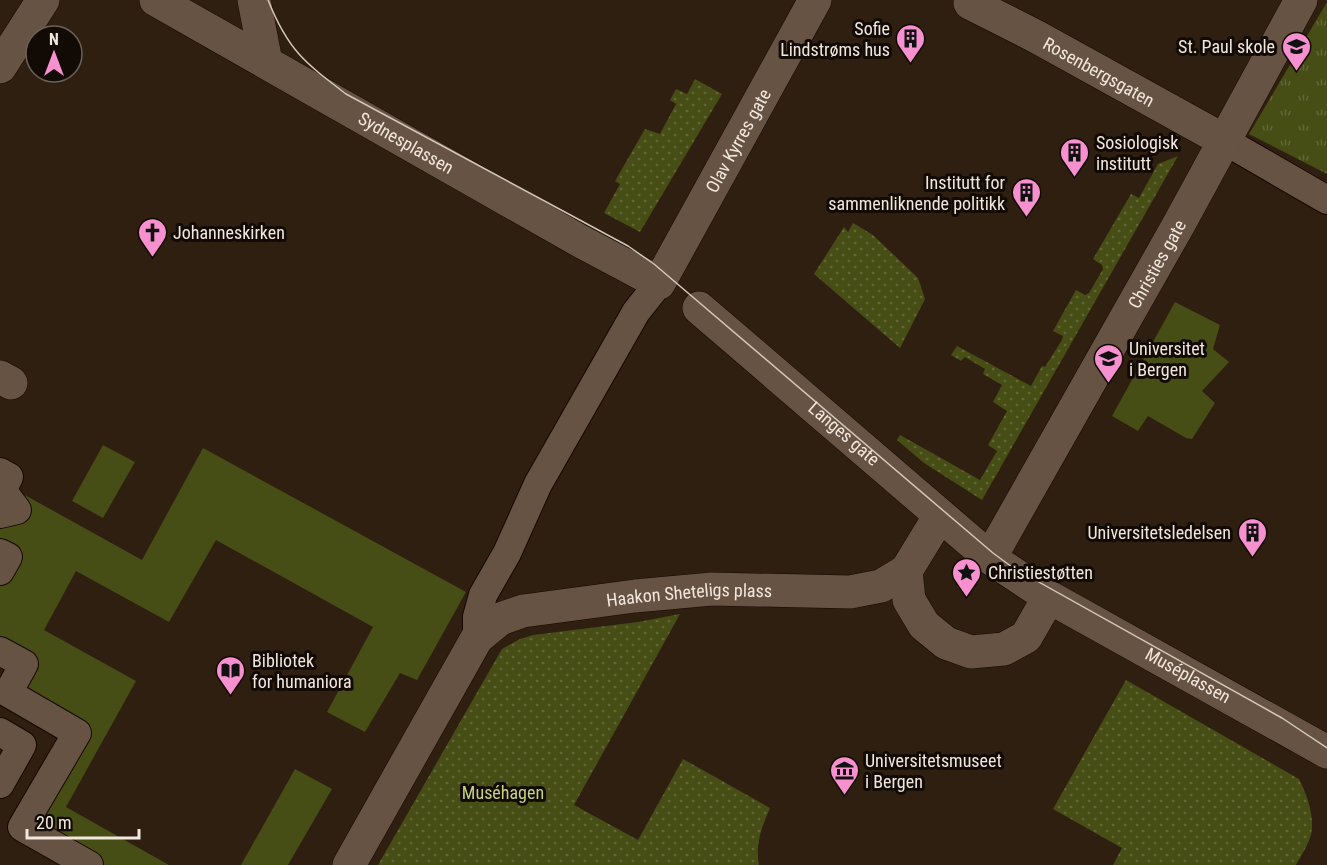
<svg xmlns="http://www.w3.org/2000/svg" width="1327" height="865" viewBox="0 0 1327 865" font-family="'Roboto Condensed',sans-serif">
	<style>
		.grass { fill: #464d15 }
		.park { fill: url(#park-tufts) }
		.garden { fill: url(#garden-dots) }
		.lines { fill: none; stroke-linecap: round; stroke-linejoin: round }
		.pedestrian-casing { stroke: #160800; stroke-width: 30 }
		.minor-casing { stroke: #160800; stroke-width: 34 }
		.pedestrian { stroke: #665343; stroke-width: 28 }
		.minor { stroke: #665343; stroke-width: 33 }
		.tram { stroke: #d3c7bc; stroke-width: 1.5 }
		.labels { text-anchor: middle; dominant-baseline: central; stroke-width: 6; stroke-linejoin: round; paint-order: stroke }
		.poi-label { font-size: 18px; fill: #f2e7dd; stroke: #120a05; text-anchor: start }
		.street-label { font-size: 18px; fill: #f2e7dd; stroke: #120a05 }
		.park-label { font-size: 18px; fill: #c6d37f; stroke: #120a05 }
	</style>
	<defs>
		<pattern id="park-tufts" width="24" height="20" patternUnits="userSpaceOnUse" patternTransform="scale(1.5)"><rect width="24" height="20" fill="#464d15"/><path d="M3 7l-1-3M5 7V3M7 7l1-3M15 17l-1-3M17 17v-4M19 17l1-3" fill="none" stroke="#616737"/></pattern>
		<pattern id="garden-dots" width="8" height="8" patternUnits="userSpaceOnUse" patternTransform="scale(1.5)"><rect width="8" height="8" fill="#464d15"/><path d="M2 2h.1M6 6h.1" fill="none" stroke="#616737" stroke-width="1.8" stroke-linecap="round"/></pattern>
	</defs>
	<rect width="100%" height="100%" fill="#2f1f10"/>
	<path class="grass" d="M1175 302 1220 325 1213 349 1229 362 1202 391 1215 403 1192 439 1186 438 1148 416 1138 431 1112 416Z
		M103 445 135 462 103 518 72 501Z
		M203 448 466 592 417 680 400 673 365 732 327 712 373 627 216 540 169 622 76 571 44 630 136 681 66 807 169 865H89L22 827 77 733 8 693 23 664 0 651V514L5 484 142 560Z
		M295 769 332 789 288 865H241Z"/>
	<path class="park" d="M1327 2V174L1249 134Z"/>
	<path class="garden" d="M695 79 722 94 640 232 604 213 620 184 615 181 645 129 660 134 676 104 670 100 676 89 687 94Z
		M1178 156 982 500 924 463 897 440 900 435 980 480 997 451 988 445 1007 411 993 402 1002 385 983 374 985 369 965 357 961 361 951 355 957 346 1031 386 1042 366 1045 367 1062 340 1063 336 1053 331 1076 290 1085 295 1089 293 1103 269 1102 265 1093 259 1131 194 1139 198 1158 164Z
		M853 223 873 235 918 278 925 299 900 348 814 274 844 227 848 232Z
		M680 614 574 805 638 840 683 759 770 808C762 827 755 843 759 865H378L502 649 520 639 533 635 638 622Z
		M1126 680 1299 779C1307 795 1315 816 1311 835 1308 845 1301 856 1296 865H1113L1122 848 1053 809Z"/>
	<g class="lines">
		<defs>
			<path id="pedestrian" d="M1225 141 1327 200
				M0 472 9 477 2 490 17 510 0 514
				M0 553 8 557 0 571
				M477 638V617L483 595 507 553 538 484 636 312 659 283
				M0 651 24 664 8 693 77 733 22 827 89 865
				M0 732 22 745 0 784"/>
			<g id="minor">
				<path id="s1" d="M156 0 580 241 659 283 815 0"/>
				<path d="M254 0 266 62"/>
				<path id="s2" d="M970 3 1037 37 1225 141"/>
				<path d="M0 67 43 0"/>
				<path id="s3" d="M699 308 990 558 1049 597 1327 752"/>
				<path d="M0 377 11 383"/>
				<path d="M939 517 906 571 909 600 924 625 946 643 971 652 1004 649 1026 637 1049 597"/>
				<path id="s4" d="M990 558 1179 224 1301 0"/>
				<path id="s5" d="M349 865 477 638 500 619 523 611 635 596 712 589 850 592 881 586 906 571"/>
			</g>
		</defs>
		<use href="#pedestrian" class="pedestrian-casing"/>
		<use href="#minor" class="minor-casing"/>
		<use href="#pedestrian" class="pedestrian"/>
		<use href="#minor" class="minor"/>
		<path class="tram" d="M268 0C288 50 304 62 346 94L628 246 654 264 993 553 1012 567 1282 718 1327 748"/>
	</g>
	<defs>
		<symbol id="building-pin" viewBox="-11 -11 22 30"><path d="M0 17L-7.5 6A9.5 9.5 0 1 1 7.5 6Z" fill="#f790ce" stroke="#120a05"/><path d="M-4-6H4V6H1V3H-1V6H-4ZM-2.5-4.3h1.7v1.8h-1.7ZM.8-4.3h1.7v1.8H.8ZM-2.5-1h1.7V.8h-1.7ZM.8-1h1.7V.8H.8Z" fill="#111"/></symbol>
		<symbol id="school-pin" viewBox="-11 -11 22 30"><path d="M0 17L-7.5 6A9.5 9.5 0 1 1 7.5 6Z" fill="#f790ce" stroke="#120a05"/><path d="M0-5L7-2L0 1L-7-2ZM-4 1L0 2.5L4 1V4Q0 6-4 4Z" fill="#111"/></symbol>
		<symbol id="church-pin" viewBox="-11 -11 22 30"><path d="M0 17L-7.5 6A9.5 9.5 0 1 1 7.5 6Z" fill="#f790ce" stroke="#120a05"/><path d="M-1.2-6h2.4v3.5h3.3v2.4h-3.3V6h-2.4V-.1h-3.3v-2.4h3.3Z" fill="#111"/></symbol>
		<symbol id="university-pin" viewBox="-11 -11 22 30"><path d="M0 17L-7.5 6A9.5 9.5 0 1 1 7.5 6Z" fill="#f790ce" stroke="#120a05"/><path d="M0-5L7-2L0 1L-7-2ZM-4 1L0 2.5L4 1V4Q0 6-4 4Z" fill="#111"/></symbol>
		<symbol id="sight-pin" viewBox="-11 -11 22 30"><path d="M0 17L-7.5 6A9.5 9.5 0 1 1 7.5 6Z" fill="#f790ce" stroke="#120a05"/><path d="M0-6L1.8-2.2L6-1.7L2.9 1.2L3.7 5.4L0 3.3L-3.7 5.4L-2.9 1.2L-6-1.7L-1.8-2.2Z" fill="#111"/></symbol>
		<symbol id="library-pin" viewBox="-11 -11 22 30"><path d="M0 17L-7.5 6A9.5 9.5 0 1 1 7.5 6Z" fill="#f790ce" stroke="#120a05"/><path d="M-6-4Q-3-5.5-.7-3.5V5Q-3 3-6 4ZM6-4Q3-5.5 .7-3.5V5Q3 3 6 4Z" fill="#111"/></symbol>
		<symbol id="museum-pin" viewBox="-11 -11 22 30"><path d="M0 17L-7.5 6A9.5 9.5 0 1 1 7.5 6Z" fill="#f790ce" stroke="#120a05"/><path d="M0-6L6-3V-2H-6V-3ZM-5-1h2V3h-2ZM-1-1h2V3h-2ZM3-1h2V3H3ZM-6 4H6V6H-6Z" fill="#111"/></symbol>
	</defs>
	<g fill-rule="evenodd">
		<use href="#building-pin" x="894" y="22" width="33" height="45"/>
		<use href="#school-pin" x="1280" y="30" width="33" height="45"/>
		<use href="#building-pin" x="1058" y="136" width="33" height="45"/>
		<use href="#building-pin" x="1010" y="176" width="33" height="45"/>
		<use href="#church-pin" x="136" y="216" width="33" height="45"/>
		<use href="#university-pin" x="1092" y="342" width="33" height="45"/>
		<use href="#building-pin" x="1236" y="516" width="33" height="45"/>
		<use href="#sight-pin" x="950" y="556" width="33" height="45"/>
		<use href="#library-pin" x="214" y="654" width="33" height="45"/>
		<use href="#museum-pin" x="828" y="754" width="33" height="45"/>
	</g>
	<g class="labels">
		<g class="poi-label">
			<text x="890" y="28" text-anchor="end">Sofie<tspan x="890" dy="21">Lindstrøms hus</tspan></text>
			<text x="1275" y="46" text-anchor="end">St. Paul skole</text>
			<text x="1096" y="142">Sosiologisk<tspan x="1096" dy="21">institutt</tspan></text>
			<text x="1005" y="182" text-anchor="end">Institutt for<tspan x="1005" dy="21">sammenliknende politikk</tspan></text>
			<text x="173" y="232">Johanneskirken</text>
			<text x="1129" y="348">Universitet<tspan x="1129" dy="21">i Bergen</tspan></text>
			<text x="1231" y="532" text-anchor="end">Universitetsledelsen</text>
			<text x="988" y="572">Christiestøtten</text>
			<text x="252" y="660">Bibliotek<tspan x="252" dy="21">for humaniora</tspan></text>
			<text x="865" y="760">Universitetsmuseet<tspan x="865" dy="21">i Bergen</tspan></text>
		</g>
		<g class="street-label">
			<text stroke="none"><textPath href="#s2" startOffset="146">Rosenbergsgaten</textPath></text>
			<text stroke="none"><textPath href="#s1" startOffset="740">Olav Kyrres gate</textPath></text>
			<text stroke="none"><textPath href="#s1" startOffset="288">Sydnesplassen</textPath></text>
			<text stroke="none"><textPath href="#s4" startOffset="338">Christies gate</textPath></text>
			<text stroke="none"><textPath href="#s3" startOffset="192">Langes gate</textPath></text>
			<text stroke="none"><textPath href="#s5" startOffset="482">Haakon Sheteligs plass</textPath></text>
			<text stroke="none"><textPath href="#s3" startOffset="614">Muséplassen</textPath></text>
		</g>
		<g class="park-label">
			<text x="503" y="792">Muséhagen</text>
		</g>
	</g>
	<g transform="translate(54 54)"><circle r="28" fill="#120a05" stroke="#6c625b" stroke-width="1.5"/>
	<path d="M0-4.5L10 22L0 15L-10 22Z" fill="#f790ce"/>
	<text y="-9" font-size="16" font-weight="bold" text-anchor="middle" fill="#f2e7dd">N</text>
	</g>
	<path d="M27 829v9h112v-9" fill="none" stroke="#f2e7dd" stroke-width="3"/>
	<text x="36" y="829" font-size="18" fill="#f2e7dd" stroke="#120a05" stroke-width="4.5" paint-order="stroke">20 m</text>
</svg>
